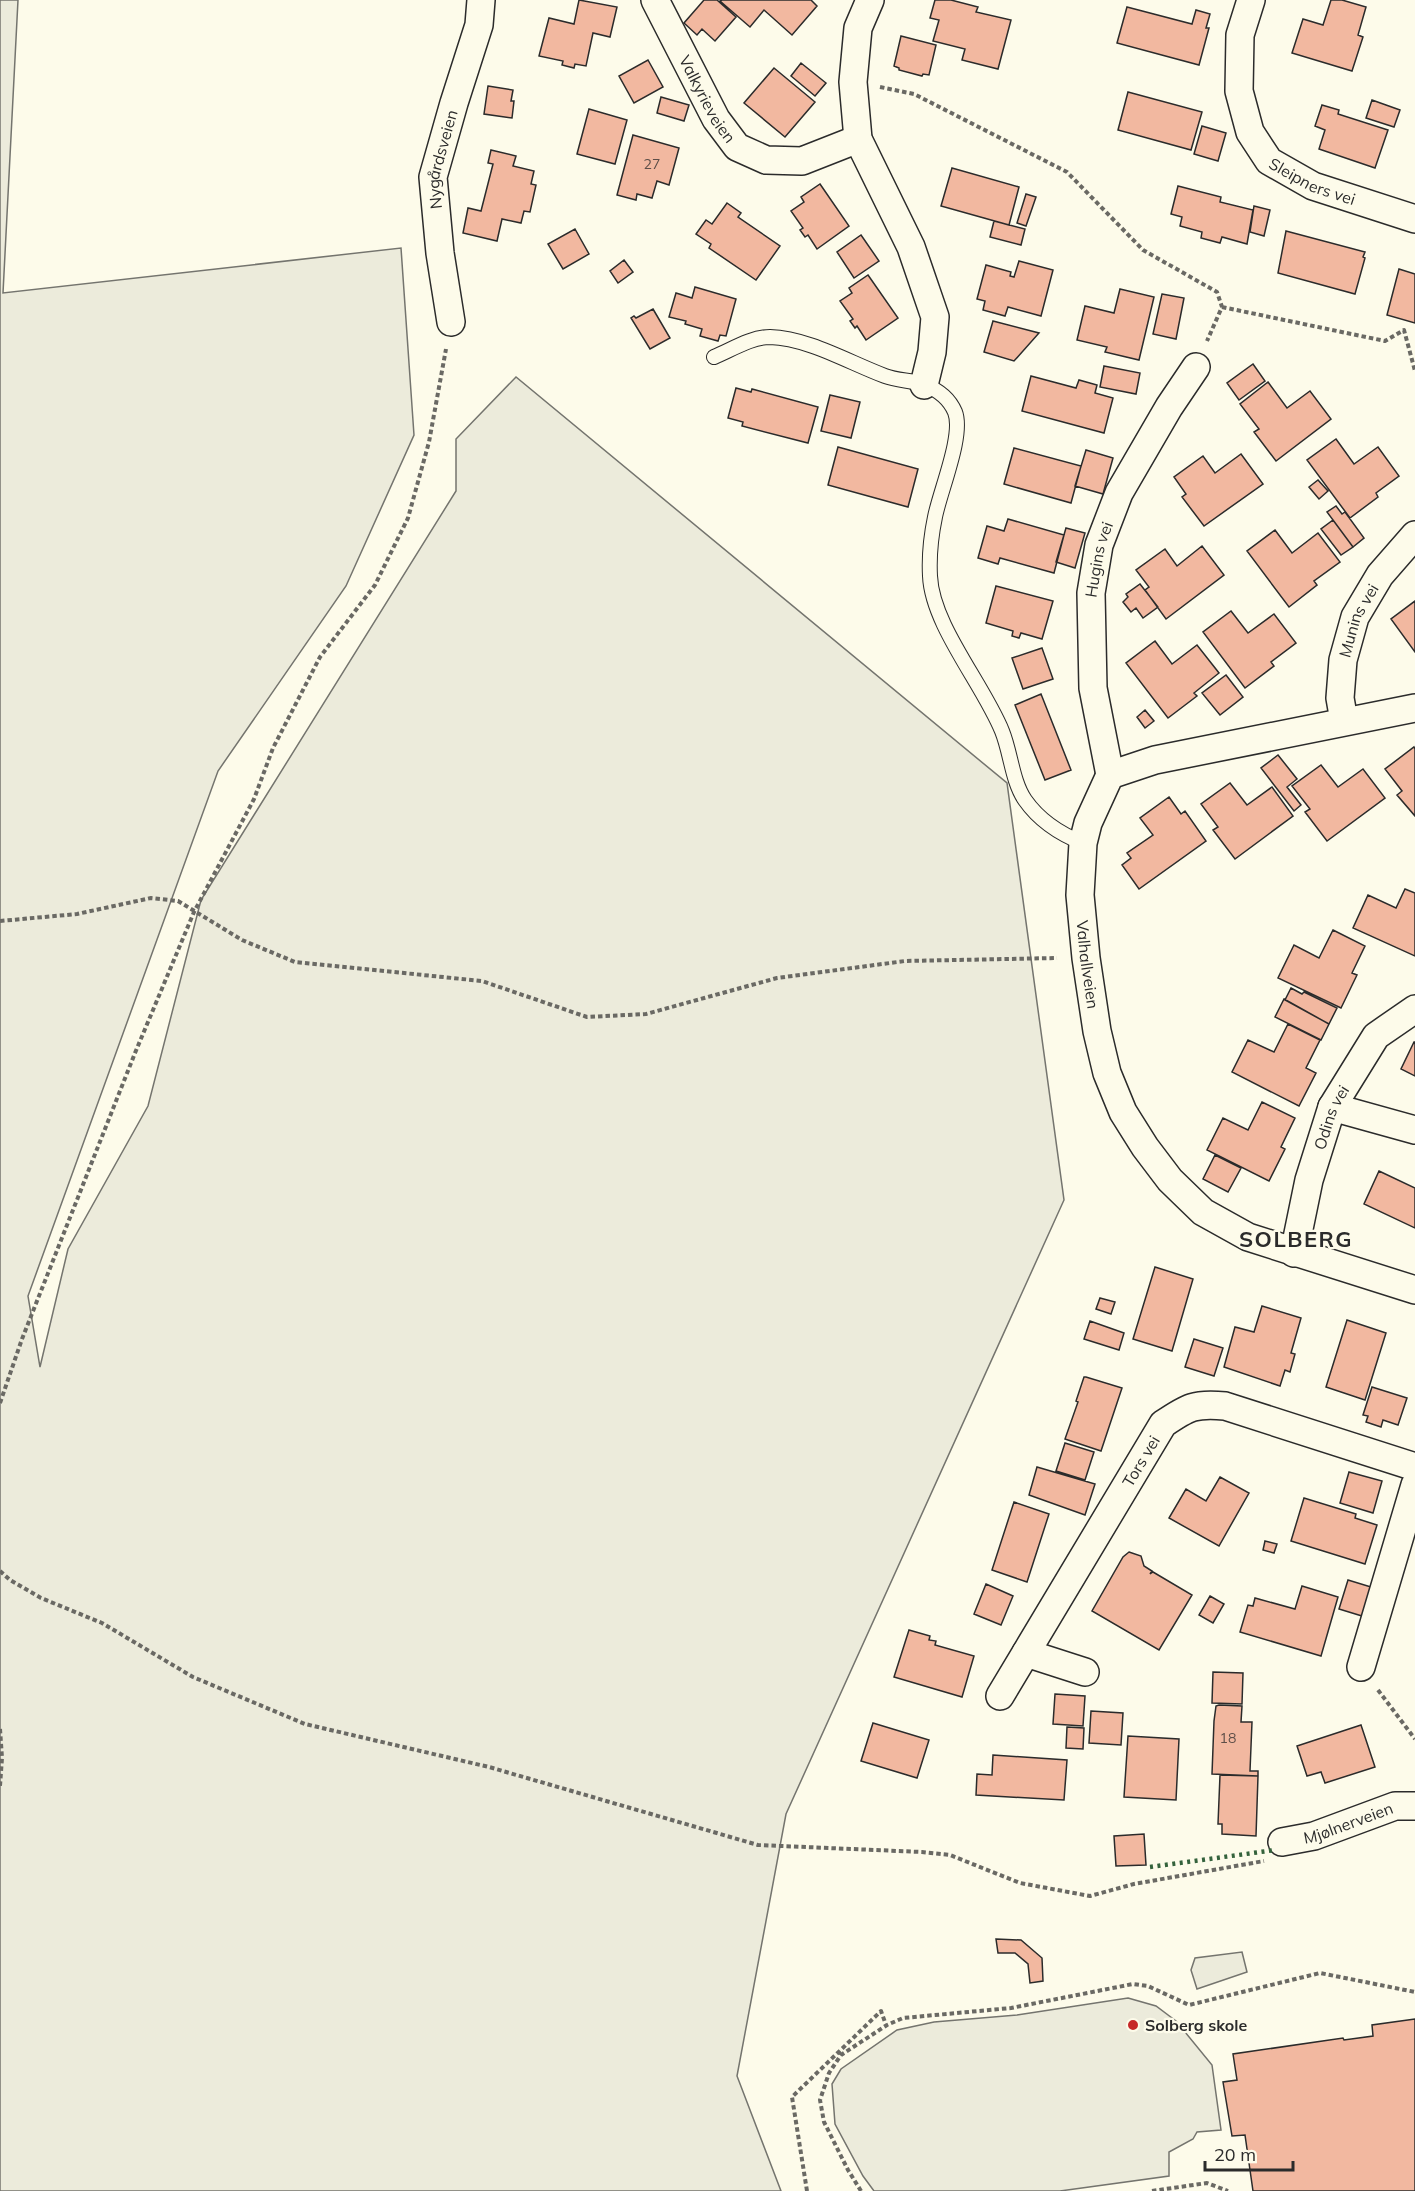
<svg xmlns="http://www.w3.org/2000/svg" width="1415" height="2191" viewBox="0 0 1415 2191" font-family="Mulish,sans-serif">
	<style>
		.green { fill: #ecebdb; stroke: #74746e; stroke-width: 1.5 }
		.building { fill: #f2b8a0; stroke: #2b2b2b; stroke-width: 1.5 }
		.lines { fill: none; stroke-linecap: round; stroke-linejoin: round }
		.lane-casing { stroke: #2b2b2b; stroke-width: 16 }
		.street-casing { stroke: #2b2b2b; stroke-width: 30 }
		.path { stroke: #6a6964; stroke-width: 4; stroke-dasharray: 4.5 3; stroke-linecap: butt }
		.lane { stroke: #fdfbea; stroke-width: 14 }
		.street { stroke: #fdfbea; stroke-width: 27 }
		.hedge { stroke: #34623c; stroke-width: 4.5; stroke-dasharray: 3 4.5; stroke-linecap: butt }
		.poi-dot { fill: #c62828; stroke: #fdfbea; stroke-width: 2 }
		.labels { text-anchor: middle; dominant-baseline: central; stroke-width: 4.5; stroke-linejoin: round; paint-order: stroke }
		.number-label { font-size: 14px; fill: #5d4e48 }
		.street-label { font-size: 16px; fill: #2b2b2b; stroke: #fdfbea }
		.poi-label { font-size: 16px; font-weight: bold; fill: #2b2b2b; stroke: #fdfbea; text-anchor: start }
		.district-label { font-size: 22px; font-weight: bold; letter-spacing: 1.5px; fill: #2b2b2b; stroke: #fdfbea }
	</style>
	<rect width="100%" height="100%" fill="#fdfbea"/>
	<path class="green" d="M0 0H18L3 293 401 248 414 435 346 586 218 771 28 1296 40 1367 68 1249 148 1106 201 900 456 491V439L516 377 1007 783 1064 1200 786 1814 737 2076 781 2191H0Z
		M1242 1952 1247 1972 1197 1989 1191 1970 1195 1958Z
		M1128 1998 1156 2006 1176 2021 1212 2065 1221 2130 1197 2132 1193 2139 1169 2152V2176L1060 2191H874L863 2176 835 2124 832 2084 841 2069 897 2030 934 2022 1017 2015Z"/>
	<path class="building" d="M579 0 617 7 610 37 593 33 586 66 575 64 574 68 562 65 563 61 539 56 549 18 574 24Z
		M704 0H717L736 17 715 41 702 29 697 35 684 23Z
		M722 0H811L817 6 792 35 764 10 750 27 720 1Z
		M935 0H951L978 7 976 12 1011 20 998 69 962 60 965 49 933 41 939 20 930 18Z
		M1331 0H1342L1366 7 1358 35 1363 37 1352 71 1292 53 1303 19 1323 25Z
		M1127 7 1192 24 1196 10 1210 14 1206 28H1209L1199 65 1117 43Z
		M901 36 936 45 929 75 923 74 922 76 899 70V68L894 66Z
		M648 60 663 87 634 103 619 76Z
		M801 63 826 83 815 96 791 76Z
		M774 68 815 102 785 137 744 103Z
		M488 86 513 90 511 101H514L512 118 484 114Z
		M1128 92 1202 112 1191 150 1118 130Z
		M661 97 689 105 684 121 657 113Z
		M1372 100 1400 110 1394 127 1366 118Z
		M1322 105 1339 110 1338 114 1388 130 1375 168 1319 149 1325 130 1315 126Z
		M589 109 627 120 615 164 577 154Z
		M1202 126 1226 133 1218 161 1194 154Z
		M633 135 679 148 669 185 657 181 652 198 637 194 636 200 617 195Z
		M491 150 516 156 513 166 534 171 531 184 536 185 530 212 524 211 521 223 502 219 497 241 463 233 468 208 481 211 493 164 488 163Z
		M952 168 1019 187 1009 225 941 206Z
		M820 184 849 226 817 249 808 235 805 237 800 230 803 228 791 211 804 202 801 197Z
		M1178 186 1221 197 1220 202 1253 210 1247 244 1222 237 1220 243 1201 238 1202 232 1180 226 1182 217 1171 214Z
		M1026 194 1036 197 1026 226 1017 223Z
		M727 203 741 213 738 217 780 246 756 280 709 248 711 244 696 234 706 220 712 224Z
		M1254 206 1270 210 1264 236 1250 232Z
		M994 221 1025 229 1021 245 990 237Z
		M575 229 589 254 563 269 548 244Z
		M1286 231 1365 252 1363 257 1365 258 1355 294 1278 273Z
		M861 235 879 261 854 278 837 252Z
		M624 260 633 272 618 283 610 271Z
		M1019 261 1053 270 1041 316 1008 307 1005 316 983 310 985 301 977 299 986 265 1011 272 1010 276 1014 277Z
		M1399 269 1415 274V323L1387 315Z
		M868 275 898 318 866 340 857 326 855 328 850 321 853 319 840 301 852 293 849 288Z
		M695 287 736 299 726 336 720 335 718 341 700 336 702 329 685 324 686 321 669 317 676 293 692 298Z
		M1120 289 1154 297 1139 360 1105 352 1107 347 1077 340 1085 306 1114 313Z
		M1162 294 1184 298 1176 339 1153 334Z
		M653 309 670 338 650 349 631 318 634 316 636 318Z
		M993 321 1039 333 1014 361 984 352Z
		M1253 364 1265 381 1239 400 1227 383Z
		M1104 366 1140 373 1136 394 1100 387Z
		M1031 376 1076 388 1079 380 1097 385 1095 393 1113 398 1104 433 1022 411Z
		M1268 382 1287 408 1310 391 1331 419 1276 461 1254 432 1259 429 1240 404Z
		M736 388 751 392 752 389 818 407 808 443 742 426 743 422 728 418Z
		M830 395 860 402 851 438 821 431Z
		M1336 439 1354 464 1378 447 1399 476 1376 493 1378 497 1350 518 1307 460Z
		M838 447 918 469 908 507 828 485Z
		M1014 448 1081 466 1071 503 1004 484Z
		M1086 450 1113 458 1103 494 1075 486Z
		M1241 454 1263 484 1204 526 1182 497 1186 494 1174 477 1203 456 1215 473Z
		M1318 480 1328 491 1319 499 1309 487Z
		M1336 506 1342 514 1345 512 1364 538 1353 547 1327 512Z
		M1008 519 1064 535 1054 573 1000 558 998 564 978 558 987 526 1004 531Z
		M1333 520 1353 547 1341 555 1321 529Z
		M1066 528 1085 533 1075 568 1056 562Z
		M1275 530 1292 553 1318 533 1340 562 1314 581 1317 585 1289 607 1247 551Z
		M1202 546 1224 575 1166 619 1145 590 1149 587 1136 570 1165 549 1177 566Z
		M1140 584 1158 607 1143 618 1136 608 1131 612 1123 602 1128 597 1126 594Z
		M996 586 1053 601 1042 639 1021 633 1019 638 1012 636 1013 631 986 623Z
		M1415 601V652L1391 619Z
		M1231 611 1248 633 1274 614 1296 643 1271 662 1274 666 1245 688 1203 632Z
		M1155 641 1172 664 1197 645 1219 673 1194 693 1197 696 1168 718 1126 663Z
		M1042 648 1053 679 1023 689 1012 658Z
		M1226 675 1243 697 1220 715 1202 693Z
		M1041 694 1071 770 1045 780 1015 705Z
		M1145 710 1154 721 1145 728 1137 717Z
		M1414 747 1415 749V816L1397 795 1402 791 1385 769Z
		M1278 755 1297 779 1287 787 1301 805 1294 811 1261 768Z
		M1321 765 1338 787 1363 769 1385 798 1327 841 1305 812 1310 809 1292 786Z
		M1230 783 1247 805 1272 787 1293 816 1235 859 1213 830 1218 827 1201 804Z
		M1169 797 1181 814 1185 811 1206 841 1139 889 1122 865 1131 858 1127 853 1153 835 1140 818Z
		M1405 889 1415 893V956L1353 928 1368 895 1396 908Z
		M1333 930 1365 946 1352 973 1357 975 1341 1008 1278 978 1294 945 1319 958Z
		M1291 988 1302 994 1304 992 1337 1008 1329 1024 1285 1000Z
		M1284 999 1329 1024 1321 1040 1275 1017Z
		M1288 1024 1320 1040 1306 1068 1316 1073 1299 1106 1232 1072 1248 1040 1274 1052Z
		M1414 1042H1415V1076L1401 1069Z
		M1262 1102 1295 1118 1281 1147 1285 1149 1269 1181 1207 1150 1223 1118 1248 1130Z
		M1215 1155 1241 1168 1228 1192 1203 1179Z
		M1379 1171 1415 1188V1228L1364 1204Z
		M1155 1267 1193 1279 1172 1351 1133 1339Z
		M1100 1298 1115 1302 1111 1314 1096 1309Z
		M1262 1306 1301 1318 1291 1353 1295 1354 1290 1372 1285 1370 1280 1386 1224 1367 1235 1327 1254 1332Z
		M1347 1320 1386 1333 1365 1400 1326 1387Z
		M1090 1321 1124 1333 1119 1350 1084 1339Z
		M1194 1339 1223 1348 1214 1376 1185 1367Z
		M1084 1377H1086L1122 1388 1101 1451 1065 1439 1078 1402 1076 1401Z
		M1372 1387 1407 1398 1398 1425 1383 1420 1381 1427 1366 1422 1368 1416 1363 1415Z
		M1065 1443 1094 1452 1085 1480 1056 1471Z
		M1037 1467 1095 1484 1085 1515 1029 1495Z
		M1349 1472 1382 1481 1373 1513 1340 1503Z
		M1220 1477 1249 1493 1219 1546 1169 1518 1186 1489 1206 1501Z
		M1304 1498 1356 1514 1355 1518 1377 1525 1365 1564 1291 1541Z
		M1014 1502 1049 1514 1027 1582 992 1570Z
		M1265 1541 1277 1544 1274 1553 1263 1550Z
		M1129 1552 1141 1556 1144 1566 1152 1571 1150 1574 1153 1572 1192 1595 1159 1650 1092 1611 1123 1557Z
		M1348 1580 1371 1587 1362 1616 1339 1609Z
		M986 1584 1013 1596 1001 1625 974 1614Z
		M1302 1586 1338 1597 1321 1656 1240 1632 1248 1605 1253 1606 1255 1598 1295 1609Z
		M1210 1596 1224 1604 1213 1623 1199 1615Z
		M909 1630 930 1636 929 1640 936 1641 935 1645 974 1656 962 1697 894 1677Z
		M1213 1672 1243 1673 1242 1704 1212 1703Z
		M1055 1694 1085 1696 1083 1726 1053 1724Z
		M1219 1705 1242 1706 1241 1722H1252L1250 1771H1258V1776L1212 1774 1214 1721 1216 1706Z
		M1091 1711 1123 1713 1121 1745 1089 1743Z
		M873 1723 929 1740 917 1778 861 1761Z
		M1361 1725 1375 1767 1325 1783 1321 1772 1307 1776 1297 1746Z
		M1067 1727 1084 1728 1083 1749 1066 1748Z
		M1128 1736 1179 1739 1176 1800 1124 1797Z
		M993 1755 1067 1760 1064 1800 976 1795 977 1774 992 1775Z
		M1220 1775 1258 1776 1256 1836 1222 1834V1824H1218Z
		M1144 1834 1146 1865 1116 1866 1114 1836Z
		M996 1939 1021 1940 1042 1958 1043 1981 1030 1983 1028 1964 1015 1953H998Z
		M1415 2019V2191H1253L1245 2135 1232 2136 1223 2082 1237 2080 1233 2054 1343 2038 1344 2040 1373 2036 1372 2025Z"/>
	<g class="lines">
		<defs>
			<path id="lane" d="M714 357C731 350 751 337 770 337 808 338 850 363 885 376 898 381 913 380 925 385 938 390 949 398 955 412 964 435 940 491 935 517 931 536 929 557 930 576 932 625 983 684 1002 731 1011 753 1012 781 1025 800 1039 820 1060 834 1083 843"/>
			<g id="street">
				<path id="s1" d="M655 0 716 119 737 147 766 160 802 161 858 139"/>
				<path d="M870 0 858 28 853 82 858 139 911 247 935 317 932 352 924 385"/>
				<path id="s2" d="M1251 0 1240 35 1239 91 1250 132 1269 161 1313 186 1415 219"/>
				<path id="s3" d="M451 322 440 253 433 177 454 103 479 25 481 0"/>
				<path id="s4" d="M1415 708 1155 760 1110 775 1088 823 1083 843 1080 895 1086 958 1097 1031 1107 1073 1123 1112 1145 1147 1170 1180 1203 1212 1248 1237 1415 1290"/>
				<path id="s5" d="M1344 721 1340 698 1343 660 1355 617 1380 575 1415 535"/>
				<path id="s6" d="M1110 775 1093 688 1091 593 1099 545 1119 493 1169 407 1196 367"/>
				<path d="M1332 1107 1415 1130"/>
				<path id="s7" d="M1294 1253 1309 1180 1332 1107 1376 1036 1415 1009"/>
				<path d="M1026 1653 1085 1672"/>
				<path d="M1361 1667 1415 1485"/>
				<path id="s8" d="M1000 1696 1163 1424C1188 1407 1195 1403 1225 1406L1415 1467"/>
				<path id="s9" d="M1282 1842 1314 1836 1395 1806H1415"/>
			</g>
		</defs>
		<use href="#lane" class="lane-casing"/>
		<use href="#street" class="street-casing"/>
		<path class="path" d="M880 87 914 94 1067 172 1143 250 1217 292 1222 307 1207 341
			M1222 307 1385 341 1404 330 1415 371
			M0 921 77 914 151 898 178 901 242 940 295 962 482 981 587 1017 646 1014 777 978 905 961 1057 958
			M0 1403 22 1339 135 1053 194 912 254 799 273 748 320 657 375 585 408 518 429 442 446 349
			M0 1571 10 1580 41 1598 102 1623 193 1677 305 1724 489 1767 758 1845 922 1852 950 1855 1020 1883 1090 1896 1134 1884 1264 1861
			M1378 1690 1415 1739
			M0 1729 2 1758 0 1786
			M807 2191 792 2097 881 2011 886 2025
			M861 2191 848 2170 824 2122 820 2100 829 2073 841 2055 887 2025 903 2018 1011 2008 1133 1984 1148 1986 1189 2005 1320 1973 1415 1992
			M1152 2191 1207 2183 1228 2191"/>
		<use href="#lane" class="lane"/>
		<use href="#street" class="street"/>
		<path class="hedge" d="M1150 1867 1275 1850"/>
	</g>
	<circle class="poi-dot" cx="1133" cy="2025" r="6"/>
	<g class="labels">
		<g class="number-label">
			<text x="652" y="164">27</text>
			<text x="1228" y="1738">18</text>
		</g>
		<g class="street-label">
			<text stroke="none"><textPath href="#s1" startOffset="112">Valkyrieveien</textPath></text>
			<text stroke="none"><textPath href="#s3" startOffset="165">Nygårdsveien</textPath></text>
			<text stroke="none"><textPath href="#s2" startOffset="218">Sleipners vei</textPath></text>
			<text stroke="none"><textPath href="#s6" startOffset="218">Hugins vei</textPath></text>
			<text stroke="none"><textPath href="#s5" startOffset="104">Munins vei</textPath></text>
			<text stroke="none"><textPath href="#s4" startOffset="508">Valhallveien</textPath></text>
			<text stroke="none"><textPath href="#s7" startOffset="141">Odins vei</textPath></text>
			<text stroke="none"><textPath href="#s8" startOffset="274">Tors vei</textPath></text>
			<text stroke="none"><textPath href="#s9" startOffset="69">Mjølnerveien</textPath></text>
		</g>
		<g class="poi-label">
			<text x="1145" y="2025">Solberg skole</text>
		</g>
		<g class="district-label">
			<text x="1296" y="1239">SOLBERG</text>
		</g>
	</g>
	<path d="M1205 2161v9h88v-9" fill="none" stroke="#2b2b2b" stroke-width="3"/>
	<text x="1214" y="2161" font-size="18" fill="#2b2b2b" stroke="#fdfbea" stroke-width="4.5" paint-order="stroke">20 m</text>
</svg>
